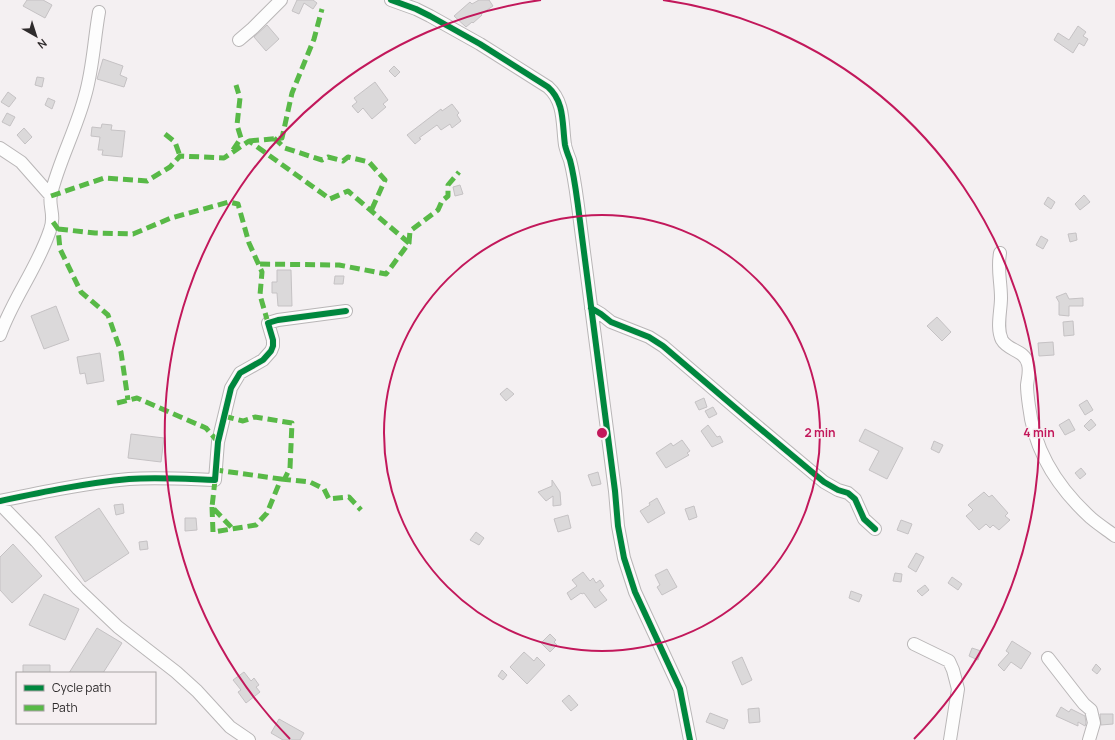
<svg xmlns="http://www.w3.org/2000/svg" width="1115" height="740" viewBox="0 0 1115 740" font-family="Manrope,sans-serif">
	<style>
		.building { fill: #dbd9da; stroke: #c5c2c4 }
		.lines { fill: none; stroke-linecap: round; stroke-linejoin: round }
		.minor-casing { stroke: #b9b6b7; stroke-width: 14 }
		.minor { stroke: #fdfdfd; stroke-width: 12 }
		.quiet { stroke: #58b947; stroke-width: 5; stroke-dasharray: 10 5; stroke-linecap: butt }
		.cycleway-casing { stroke: #f5eff1; stroke-width: 8 }
		.cycleway { stroke: #00873e; stroke-width: 6 }
		.ring { fill: none; stroke: #c2185b; stroke-width: 2 }
		.centre { fill: #c2185b; stroke: #f5eff1; stroke-width: 2 }
		.ring-label { font-size: 12px; text-anchor: middle; font-weight: bold; fill: #c2185b; stroke: #f5eff1; stroke-width: 3; stroke-linejoin: round; paint-order: stroke }
	</style>
	<rect width="100%" height="100%" fill="#f4f0f2"/>
	<path class="building" d="M27 0H43L52 5 45 18 23 6Z
		M297 0H313L317 3 313 9 304 3 299 14 292 11Z
		M479 0H489L493 6 481 14 482 15 473 23 472 22 466 27 454 16 470 2 472 4Z
		M267 25 279 39 266 51 254 37Z
		M1078 26 1086 32 1083 36 1088 39 1084 46 1079 43 1073 53 1054 40 1058 33 1069 40Z
		M103 59 123 66 120 75 127 78 124 87 97 79Z
		M394 66 400 72 395 77 389 71Z
		M37 77 44 78 42 87 35 85Z
		M375 82 388 100 383 104 386 107 372 119 363 108 358 113 352 106 357 102 354 98Z
		M8 92 16 98 9 107 1 102Z
		M48 98 55 101 52 109 45 105Z
		M452 104 459 113 457 115 461 121 452 128 450 124 441 130 437 125 419 138 421 139 415 144 407 135 441 109 442 111Z
		M7 113 15 117 10 126 2 122Z
		M102 124 112 125 111 130 125 131 122 157 102 155 103 150H98L100 137 91 136 92 127 101 128Z
		M24 128 32 137 25 144 17 135Z
		M460 185 463 194 455 196 453 187Z
		M1084 195 1090 202 1080 210 1075 204Z
		M1048 197 1055 202 1051 209 1044 204Z
		M1076 233 1077 240 1070 242 1068 234Z
		M1041 236 1048 240 1043 249 1036 245Z
		M277 270H291L292 306H278L277 293H272V282H277Z
		M335 276H344L343 284H334Z
		M1066 293 1069 299 1083 298V306H1069V316L1059 315V302L1056 297Z
		M56 306 69 340 44 349 31 316Z
		M937 317 951 332 942 341 927 326Z
		M1073 321 1074 335 1064 336 1063 322Z
		M1053 342 1054 355 1039 356 1038 343Z
		M100 353 104 381 87 384 85 373 80 374 77 357Z
		M507 388 514 394 506 401 500 394Z
		M704 398 707 407 699 410 695 402Z
		M1087 400 1093 410 1085 415 1079 405Z
		M713 407 717 414 709 418 705 411Z
		M1069 419 1075 430 1065 435 1059 425Z
		M1091 419 1096 425 1089 431 1084 426Z
		M708 425 717 437 720 436 723 442 712 447 701 431Z
		M865 429 903 448 887 479 869 470 879 451 859 441Z
		M131 434 164 438 161 462 128 458Z
		M682 440 690 451 687 453 689 455 666 468 656 453 671 443 673 446Z
		M934 441 943 445 939 453 931 449Z
		M1081 468 1086 474 1080 479 1075 473Z
		M598 472 601 484 592 486 588 475Z
		M552 480 560 492 561 505 553 506V496L546 501 538 492 552 486Z
		M984 492 989 497 992 495 1008 513 1005 516 1010 520 999 530 993 525 990 528 986 524 979 530 966 516 973 510 968 505Z
		M657 498 665 513 648 523 640 511 650 505 649 503Z
		M123 504 124 513 116 515 114 505Z
		M694 506 697 517 689 520 685 509Z
		M99 508 129 553 85 582 55 537Z
		M568 515 571 528 558 532 554 519Z
		M185 518H196L197 530 185 531Z
		M901 520 912 524 908 534 897 530Z
		M476 532 484 538 479 545 470 540Z
		M147 541 148 549 140 550 139 542Z
		M13 544 42 576 12 603 0 590V557Z
		M916 553 924 557 916 572 908 567Z
		M667 569 677 587 662 595 657 587 660 585 655 575Z
		M583 572 590 581 593 578 596 583 600 580 604 586 599 590 607 600 595 608 584 593 582 594 581 593 571 600 567 593 577 586 572 580Z
		M895 573 902 574 901 582 893 581Z
		M952 577 962 584 958 590 948 583Z
		M925 585 929 590 922 596 917 591Z
		M851 591 862 595 859 602 849 598Z
		M44 594 79 609 65 640 29 625Z
		M97 628 122 643 103 673H69Z
		M550 634 556 640 554 642 557 645 550 652 541 643Z
		M1012 641 1031 653 1021 669 1011 662 1004 671 998 665 1009 653 1006 651Z
		M972 648 981 651 978 660 969 656Z
		M524 652 534 661 537 657 545 665 527 684 510 667Z
		M742 657 752 680 742 685 732 662Z
		M1096 664 1101 669 1097 674 1092 670Z
		M23 665H50V673H23Z
		M502 670 507 675 503 680 498 676Z
		M244 672 251 681 254 678 259 685 256 687 260 692 246 703 238 692 241 690 233 680Z
		M569 695 578 705 571 711 562 701Z
		M1061 707 1069 712 1071 709 1085 716 1086 723 1085 726 1078 722V726L1056 716Z
		M759 708 760 722 749 723 748 709Z
		M710 713 728 720 724 729 706 722Z
		M1100 714H1113V724L1101 725Z
		M279 719 304 733 300 740H283L271 733Z"/>
	<g class="lines">
		<defs>
			<path id="minor" d="M391 0 416 9 430 16 480 44 548 87C565 102 562 124 565 145 566 150 568 155 570 160 574 175 576 191 578 206L615 491 618 526 624 558 635 592 680 689 690 740
				M239 40 253 28 281 0
				M0 148 21 162 51 196
				M1000 253C997 270 1001 281 1001 298 1001 311 996 328 1002 340 1008 351 1025 350 1028 364 1030 371 1028 377 1027 385 1027 391 1028 399 1029 406 1034 450 1058 488 1091 518 1098 524 1107 530 1115 536
				M591 308 601 314 611 322 649 337 663 346 745 416 824 482 838 490 848 493 855 499 864 519 875 529
				M0 335C13 298 38 267 50 230 56 215 48 206 51 194 59 161 76 130 85 96 93 69 94 40 99 12
				M0 501C43 492 86 483 129 479 158 477 186 479 215 480L218 442 231 388 240 373 263 360 271 351 273 346V340L268 323 278 320 346 311
				M0 504 36 541 78 589 118 627 176 672 197 691 230 727 249 740
				M914 644 949 661 953 670 958 689 950 740
				M1048 658 1076 694 1084 704 1091 710 1094 723 1089 740"/>
		</defs>
		<use href="#minor" class="minor-casing"/>
		<use href="#minor" class="minor"/>
		<path class="quiet" d="M165 134 175 142 180 156
			M274 138 285 148 322 160 328 157 343 161 348 157 369 162 385 180 371 211
			M249 141 282 138 292 93 314 39 322 9
			M233 150 241 138 237 125 240 98 236 85
			M51 196 104 178 147 181 170 167 180 156 224 158 249 141 330 199 348 191 409 243 386 274 339 265 258 264
			M53 222 58 229 60 249 81 292 108 315 121 352 128 400
			M58 229 95 233 133 234 171 218 229 202 238 204 249 243 262 272 260 295 268 323
			M409 243 410 231 438 210 442 201 448 196V185L459 172
			M117 403 137 398 206 428 218 442
			M224 416 243 421 255 417 292 423 290 468 284 480
			M281 479 310 482 324 489 329 499 349 497 361 510
			M215 480 212 507 233 529
			M212 507 213 532 256 525 267 513 281 479 216 470"/>
		<defs>
			<path id="cycleway" d="M391 0 416 9 430 16 480 44 548 87C565 102 562 124 565 145 566 150 568 155 570 160 574 175 576 191 578 206L615 491 618 526 624 558 635 592 680 689 690 740
				M591 308 601 314 611 322 649 337 663 346 745 416 824 482 838 490 848 493 855 499 864 519 875 529
				M0 501C43 492 86 483 129 479 158 477 186 479 215 480L218 442 231 388 240 373 263 360 271 351 273 346V340L268 323 278 320 346 311"/>
		</defs>
		<use href="#cycleway" class="cycleway-casing"/>
		<use href="#cycleway" class="cycleway"/>
	</g>
	<g class="ring">
		<circle cx="602" cy="433" r="218"/>
		<path d="M290 739A437 437 0 0 1 541 0M663 0A437 437 0 0 1 914 739"/>
	</g>
	<circle cx="602" cy="433" r="6" class="centre"/>
	<g class="ring-label">
		<text x="820" y="437">2 min</text>
		<text x="1039" y="437">4 min</text>
	</g>
	<rect x="16" y="672" width="140" height="52" fill="#f5eff1" stroke="#a5a1a2"/>
	<rect x="24" y="685" width="20" height="6" fill="#00873e" stroke="#a5a1a2"/>
	<text x="52" y="692" font-size="12" fill="#2e2b2c">Cycle path</text>
	<rect x="24" y="705" width="20" height="6" fill="#58b947" stroke="#a5a1a2"/>
	<text x="52" y="712" font-size="12" fill="#2e2b2c">Path</text>
	<g transform="translate(36 36) rotate(141)" stroke="#f5eff1" stroke-width="3" paint-order="stroke">
	<path d="M0-3L7 15L0 10L-7 15Z" fill="#2e2b2c"/>
	<text y="-6" font-size="11" font-weight="bold" text-anchor="middle" fill="#2e2b2c">N</text>
	</g>
</svg>
